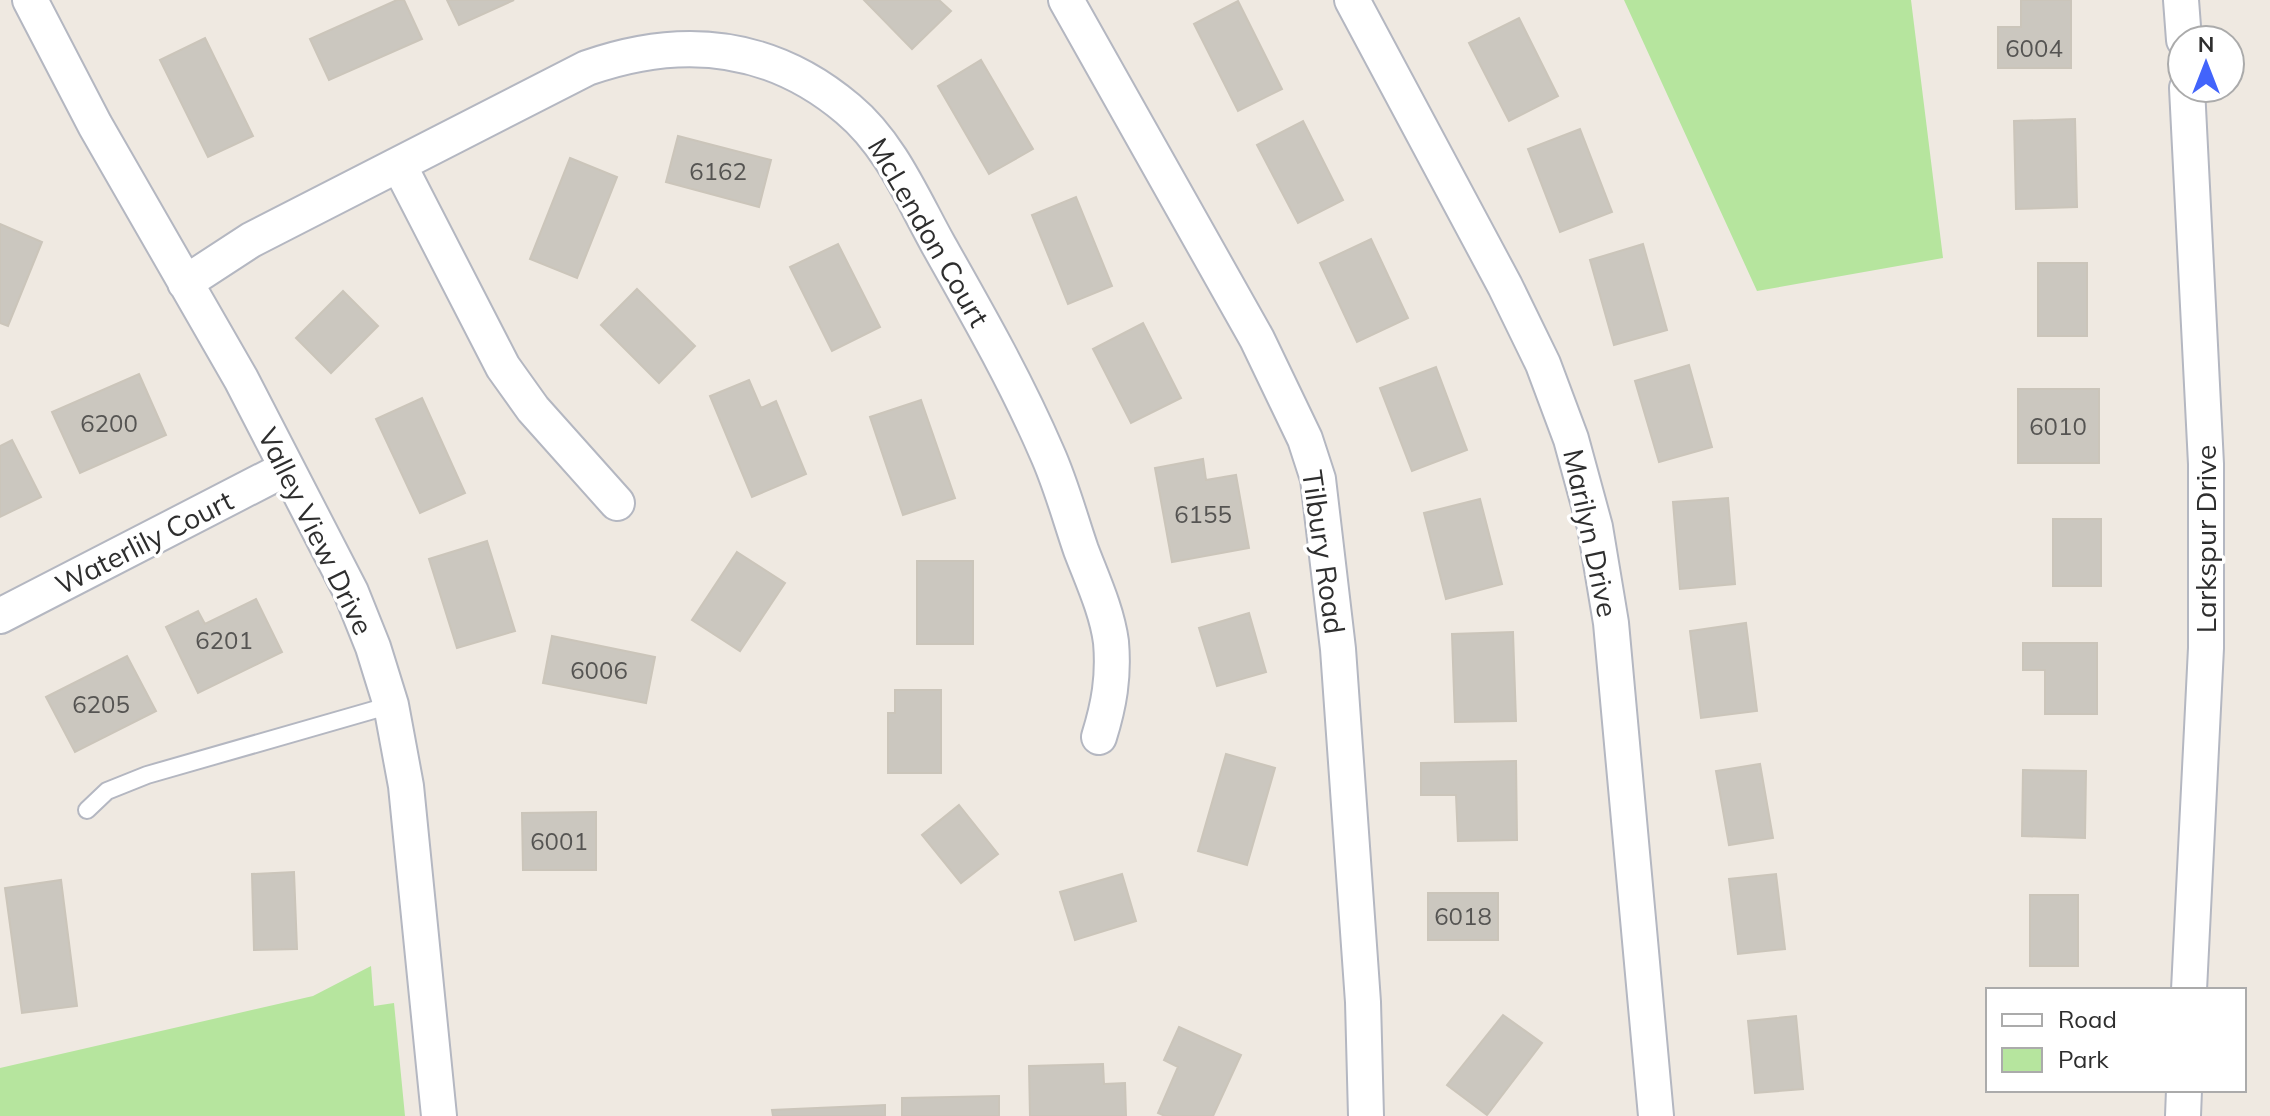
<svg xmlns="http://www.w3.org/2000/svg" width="2270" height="1116" viewBox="0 0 2270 1116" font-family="Mulish,sans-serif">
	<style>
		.green { fill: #b6e59e }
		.building { fill: #cbc7bf; stroke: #cbc5ba; stroke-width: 2 }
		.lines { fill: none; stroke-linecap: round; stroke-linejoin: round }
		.lane-casing { stroke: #b4b7c1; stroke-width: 20 }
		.street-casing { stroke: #b4b7c1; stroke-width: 38 }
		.lane { stroke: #fff; stroke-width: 16 }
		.street { stroke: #fff; stroke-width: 34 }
		.labels { text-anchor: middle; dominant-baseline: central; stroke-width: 7; stroke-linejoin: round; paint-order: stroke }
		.number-label { font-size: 24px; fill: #555452 }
		.street-label { font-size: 28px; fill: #2e2e2e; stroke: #fff }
	</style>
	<rect width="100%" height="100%" fill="#efe9e1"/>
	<path class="green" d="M1624 0H1911L1943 258 1757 291Z
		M371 966 374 1006 394 1003 405 1116H0V1068L313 996Z"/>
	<path class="building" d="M397 0H404L422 39 329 80 310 39Z
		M447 0H514L459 25Z
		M864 0H939L951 11 912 49Z
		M2021 0H2071V68H1998V27H2021Z
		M1238 1 1282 89 1238 111 1194 24Z
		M1519 18 1558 96 1509 121 1469 43Z
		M205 38 253 136 208 157 160 60Z
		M981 60 1033 149 989 174 938 86Z
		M2075 119 2077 207 2016 209 2014 121Z
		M1303 121 1343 200 1298 223 1257 145Z
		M1580 129 1612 212 1560 232 1528 149Z
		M678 136 771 160 759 207 666 182Z
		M570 158 617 177 577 278 530 259Z
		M1076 197 1112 286 1068 304 1032 215Z
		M0 224 42 242 8 326 0 323Z
		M1371 239 1408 318 1357 342 1320 263Z
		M838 244 880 327 832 351 790 267Z
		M1643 244 1667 330 1614 345 1590 260Z
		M2038 263H2087V336H2038Z
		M637 289 695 346 659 383 601 325Z
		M343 291 378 326 331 373 296 338Z
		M1143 323 1181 398 1131 423 1093 349Z
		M1689 365 1712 447 1659 462 1635 381Z
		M1436 367 1467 450 1412 471 1380 388Z
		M139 374 166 435 80 473 52 412Z
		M749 380 761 408 776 401 806 474 752 497 710 396Z
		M2018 389H2099V463H2018Z
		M422 398 465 493 420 513 376 419Z
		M921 400 955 498 903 515 870 417Z
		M12 440 41 497 0 517V446Z
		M1203 459 1206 480 1236 475 1249 548 1172 562 1155 468Z
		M1728 498 1735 584 1680 589 1673 502Z
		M1480 499 1502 584 1446 599 1424 513Z
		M2053 519H2101V586H2053Z
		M487 541 515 631 457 648 429 559Z
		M737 552 785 583 740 651 692 620Z
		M917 561H973V644H917Z
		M256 599 282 652 198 693 166 627 198 611 205 624Z
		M1249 613 1266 672 1217 686 1199 628Z
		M1746 623 1757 711 1701 718 1690 631Z
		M1513 632 1516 721 1455 722 1452 634Z
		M552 636 655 657 646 703 543 683Z
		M2023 643H2097V714H2045V670H2023Z
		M127 656 156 711 75 752 46 697Z
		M895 690H941V773H888V713H895Z
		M1226 754 1275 768 1247 865 1198 851Z
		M1516 761 1517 840 1458 841 1456 795H1421V763Z
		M1760 764 1773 838 1729 845 1716 771Z
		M2023 770 2086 771 2085 838 2022 836Z
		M959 805 998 854 961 883 922 835Z
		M596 812V870H523L522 813Z
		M294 872 297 949 254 950 252 874Z
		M1122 874 1136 921 1075 940 1060 892Z
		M1776 874 1785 949 1738 954 1729 879Z
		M61 880 77 1006 22 1013 5 888Z
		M1428 893H1498V940H1428Z
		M2030 895H2078V966H2030Z
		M1503 1015 1542 1043 1487 1115 1447 1085Z
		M1796 1016 1803 1089 1755 1093 1748 1021Z
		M1179 1027 1241 1055 1213 1116H1165L1158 1113 1178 1067 1164 1060Z
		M1103 1064 1104 1084 1125 1083 1126 1116H1030L1029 1066Z
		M2032 1090H2083V1092H2032Z
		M999 1096V1116H902V1098Z
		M885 1105V1116H773L772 1110Z"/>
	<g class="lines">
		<defs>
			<path id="lane" d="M87 810 107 791 147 775 391 705"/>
			<path id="street" d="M30 0 95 125 241 379 351 592 373 647 391 705 406 786 439 1116
				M1066 0 1257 339 1305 439 1318 479 1338 649 1363 1002 1366 1116
				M1352 0 1505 286 1543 364 1571 439 1595 527 1611 623 1656 1116
				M2181 0 2184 40
				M2187 88 2206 464V648L2189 990
				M399 165 503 367 533 409 617 503
				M185 283 251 240 587 68C681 35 770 43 848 109 890 144 912 197 938 244 977 313 1016 381 1047 453 1061 484 1070 518 1081 550 1092 579 1107 611 1111 642 1114 677 1109 705 1099 737
				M0 616 287 468
				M2183 1116 2184 1090"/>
		</defs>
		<use href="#lane" class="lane-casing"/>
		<use href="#street" class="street-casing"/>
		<use href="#lane" class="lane"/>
		<use href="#street" class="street"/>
	</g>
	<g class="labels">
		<g class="number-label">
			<text x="2034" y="48">6004</text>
			<text x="718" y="171">6162</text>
			<text x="109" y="423">6200</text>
			<text x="2058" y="426">6010</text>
			<text x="1203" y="514">6155</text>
			<text x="224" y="640">6201</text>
			<text x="599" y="670">6006</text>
			<text x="101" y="704">6205</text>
			<text x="559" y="841">6001</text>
			<text x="1463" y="916">6018</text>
		</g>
		<g class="street-label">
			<text transform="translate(929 232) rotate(60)">McLendon Court</text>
			<text transform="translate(316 531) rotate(64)">Valley View Drive</text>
			<text transform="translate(1591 533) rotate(78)">Marilyn Drive</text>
			<text transform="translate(2205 539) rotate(-90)">Larkspur Drive</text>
			<text transform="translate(144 542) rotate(-27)">Waterlily Court</text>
			<text transform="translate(1324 552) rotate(82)">Tilbury Road</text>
		</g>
	</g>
	<rect x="1986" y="988" width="260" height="104" fill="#ffffff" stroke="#ababab" stroke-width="2"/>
	<rect x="2002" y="1014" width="40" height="12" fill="#ffffff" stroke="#ababab" stroke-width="2"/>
	<text x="2058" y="1028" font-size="24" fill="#2e2e2e">Road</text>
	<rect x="2002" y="1048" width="40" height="24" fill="#b6e59e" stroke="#ababab" stroke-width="2"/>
	<text x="2058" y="1068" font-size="24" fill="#2e2e2e">Park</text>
	<g transform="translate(2206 64)"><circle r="38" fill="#ffffff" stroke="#ababab" stroke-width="2"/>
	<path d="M0-6L14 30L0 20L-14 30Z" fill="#4264fb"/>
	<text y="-12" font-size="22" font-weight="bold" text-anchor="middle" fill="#2e2e2e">N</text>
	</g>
</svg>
